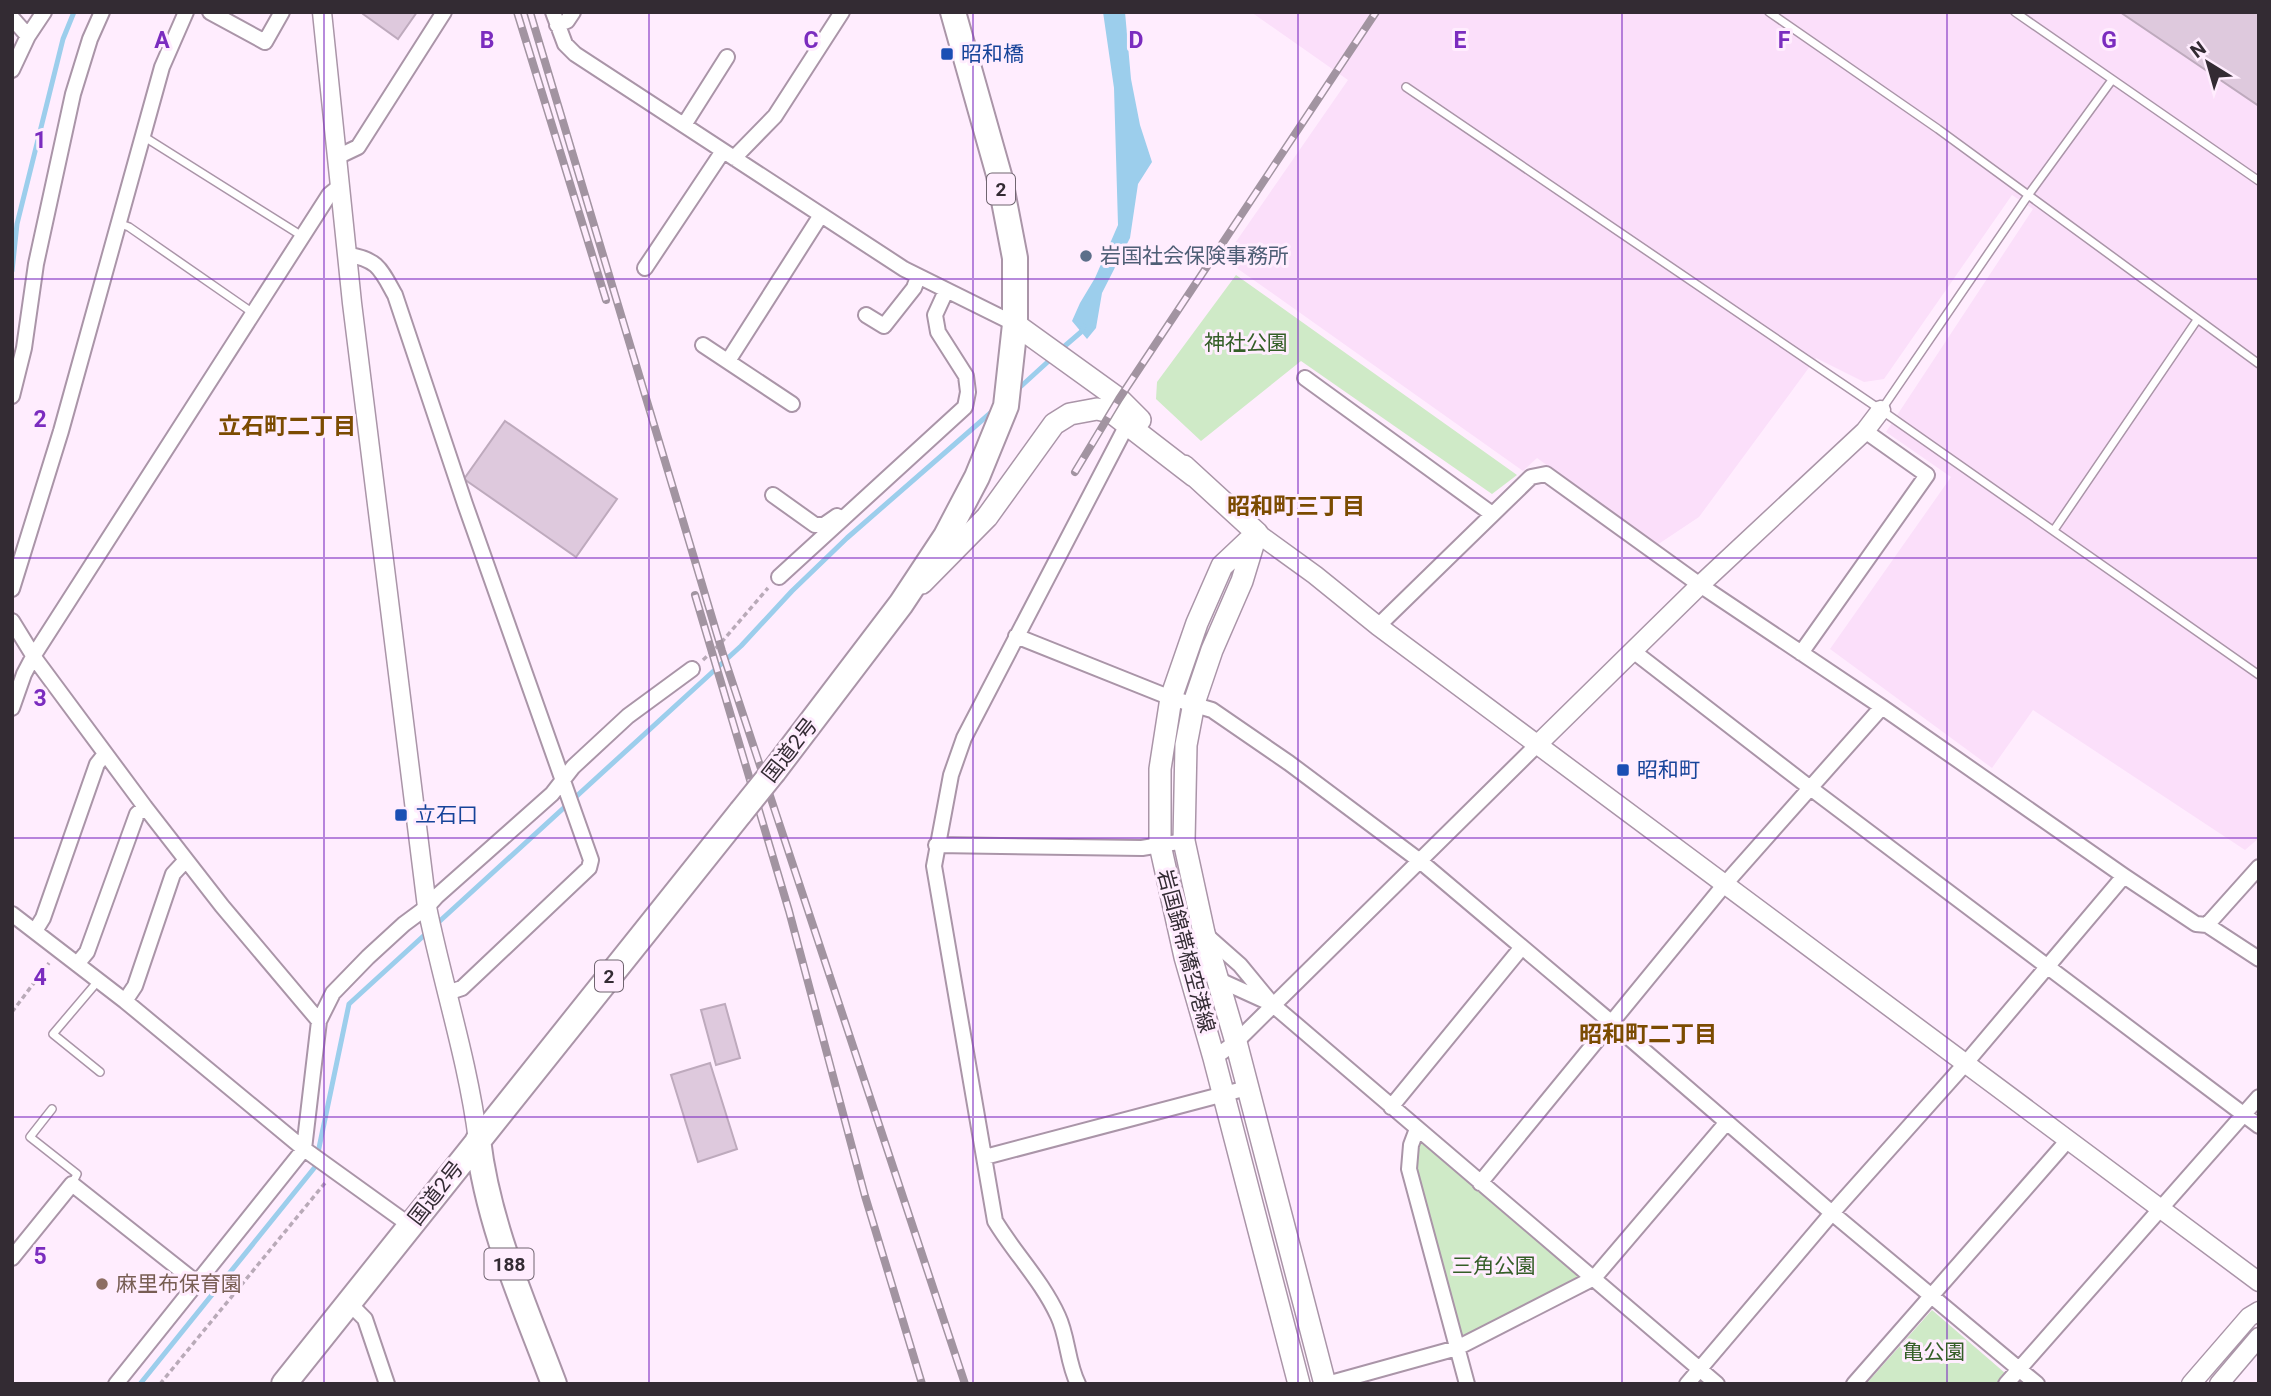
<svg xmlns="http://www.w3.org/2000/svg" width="2271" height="1396" viewBox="0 0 2271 1396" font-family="Roboto,'Noto Sans JP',sans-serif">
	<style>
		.built { fill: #fbdffa }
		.green { fill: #cfeac7 }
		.water { fill: #9cceec }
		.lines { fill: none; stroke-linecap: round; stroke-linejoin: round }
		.stream { stroke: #9cceec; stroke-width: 5 }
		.building { fill: #dec9dd; stroke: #beaabd; stroke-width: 2 }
		.service-casing { stroke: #aa95a8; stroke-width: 10 }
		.minor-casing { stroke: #aa95a8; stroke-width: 18 }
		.tertiary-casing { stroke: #aa95a8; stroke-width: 21 }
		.secondary-casing { stroke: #aa95a8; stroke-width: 24 }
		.trunk-casing { stroke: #aa95a8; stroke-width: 28 }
		.path { stroke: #b9aab8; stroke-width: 3.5; stroke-dasharray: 5 3.5; stroke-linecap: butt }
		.service { stroke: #fff; stroke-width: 7 }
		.minor { stroke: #fff; stroke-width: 14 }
		.tertiary { stroke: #fff; stroke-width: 18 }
		.secondary { stroke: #fff; stroke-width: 21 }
		.trunk { stroke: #fff; stroke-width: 24 }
		.rail-casing { stroke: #a294a1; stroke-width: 8 }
		.rail { stroke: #ffedfe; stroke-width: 5; stroke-dasharray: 16; stroke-linecap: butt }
		.trunk-bridge-casing { stroke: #aa95a8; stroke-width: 28; stroke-linecap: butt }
		.trunk-bridge { stroke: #fff; stroke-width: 24 }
		.grid { fill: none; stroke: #7b2cbf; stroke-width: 2; stroke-opacity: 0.55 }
		.transit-dot { fill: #1a4fb4; stroke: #ffedfe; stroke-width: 2.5 }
		.service-dot { fill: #5c6f8a; stroke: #ffedfe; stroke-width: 2.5 }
		.education-dot { fill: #8d6e63; stroke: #ffedfe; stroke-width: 2.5 }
		.labels { text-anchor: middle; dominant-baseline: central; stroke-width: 6; stroke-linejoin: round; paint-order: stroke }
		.shield { fill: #ffedfe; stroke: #706570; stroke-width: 2 }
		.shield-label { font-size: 19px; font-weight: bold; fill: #332b33 }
		.transit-label { font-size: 21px; fill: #164399; stroke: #ffedfe; text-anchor: start }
		.service-label { font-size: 21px; fill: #4e5e75; stroke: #ffedfe; text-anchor: start }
		.park-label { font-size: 21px; fill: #345e27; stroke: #ffedfe }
		.street-label { font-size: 21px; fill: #332b33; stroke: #ffedfe }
		.education-label { font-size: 21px; fill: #785e54; stroke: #ffedfe; text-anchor: start }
		.neighbourhood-label { font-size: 23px; font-weight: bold; fill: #7b4b01; stroke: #ffedfe }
		.grid-label { font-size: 23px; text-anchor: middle; font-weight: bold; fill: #7b2cbf; stroke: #ffedfe; stroke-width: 6; stroke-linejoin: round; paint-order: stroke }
	</style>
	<rect width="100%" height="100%" fill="#ffedfe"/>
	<path class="built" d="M1251 12H2259V838L2245 850 2033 710 1992 768 1830 649 1951 477 1886 432 2033 209 2012 195 1884 379 1864 382 1816 358 1699 517 1657 545 1537 458 1523 471 1224 259 1348 80Z"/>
	<path class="green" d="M1236 275 1517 475 1492 494 1301 361 1201 441 1156 399 1157 382Z
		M1421 1133 1594 1278 1457 1348 1409 1169Z
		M1932 1310 2005 1373 1996 1384H1866Z"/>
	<path class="water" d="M1103 12H1125L1131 79 1140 125 1152 162 1138 184 1130 238 1102 293 1096 328 1087 339 1072 321 1080 303 1095 278 1118 225 1114 88Z"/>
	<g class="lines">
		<path class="stream" d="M12 271 17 224 63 39 74 12
			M1059 351 1081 332 1084 326
			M1018 389 1052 358
			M140 1384 315 1167 349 1004 741 646 792 591 847 538 995 409"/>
	</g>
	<path class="building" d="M364 12H417L398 39 363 14Z
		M2120 12H2259V106Z
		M505 421 617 499 576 557 464 479Z
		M725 1004 740 1058 716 1065 701 1010Z
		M710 1063 737 1149 698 1162 671 1075Z"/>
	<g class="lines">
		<defs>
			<path id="service" d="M1769 12 1938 129 2259 364
				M2015 12 2259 181
				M1406 87 1881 410 2259 675
				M143 136 302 236
				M118 223 129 227 253 313
				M1882 409 2029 194 2112 80
				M2054 530 2197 320
				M98 981 53 1034 100 1072
				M52 1109 30 1137 77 1174 72 1184"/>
			<path id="minor" d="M210 12 265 42 282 12
				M553 12 565 44 575 54 904 269 1015 324
				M12 18 28 36
				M557 25 567 21 573 12
				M12 70 28 36 44 12
				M684 125 727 57
				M337 157 358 147 444 12
				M734 158 775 116 842 12
				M348 255C378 259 381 270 395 295L465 504 591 860 589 868 462 988 447 993
				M645 268 723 151
				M866 315 884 326 914 288 918 277
				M703 345 792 404
				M728 361 821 215
				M1305 378 1492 514
				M12 396 24 348 36 264 73 94 90 39 102 12
				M773 495 815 525H824L837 516
				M779 577 965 407 968 392 966 376 938 332 935 315 946 291
				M12 589 61 431 162 67 186 12
				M12 621 36 660 145 807 222 906 319 1021 333 993 368 957 404 924 427 907 437 896 552 794 573 767 628 716 692 669
				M1378 626 1531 477 1546 474 1700 585 1882 707 2124 876 2196 924 2207 925 2259 959
				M1016 636 1171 698 1212 710 1289 763 1420 861 1612 1023 1832 1213 2037 1384
				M1633 651 1809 787 2259 1126
				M1801 653 1927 475 1865 431
				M12 708 24 674 34 655 329 195 340 186
				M936 845 1142 848 1184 841
				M12 914 125 1001 304 1149 411 1226
				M2207 925 2259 867
				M35 931 43 918 97 764 105 754
				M1206 935 1240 965 1273 1005 1717 1384
				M1185 957 1217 979 1272 1004
				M77 964 87 952 137 814 145 807
				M125 1001 135 986 173 874 186 860
				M1214 1058 1236 1042 1538 744
				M1391 1107 1522 947
				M1417 1129 1411 1145 1409 1169 1467 1384
				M985 1157 1247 1088
				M1480 1183 1725 884 1882 707
				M12 1258 72 1184 197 1283
				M349 1303 365 1319 387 1384
				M116 1384 304 1149 319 1021
				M1078 1384C1067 1362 1068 1337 1058 1316 1042 1281 1015 1254 995 1221L934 866 951 775 964 738 1130 419
				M1327 1384 1457 1348 1594 1278 1727 1122
				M1687 1384 1832 1213 1965 1064 2124 876
				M1854 1384 2068 1140
				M2006 1384 2259 1097"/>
			<path id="tertiary" d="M322 12 352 303 427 907C443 985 468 1061 478 1140
				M1257 533 1315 575 1378 626 2259 1282
				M1538 744 1700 585 1865 431 1881 410
				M2191 1384 2249 1317 2259 1311
				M2219 1384 2259 1337"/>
			<path id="secondary" d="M1015 324 1119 399 1140 420
				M1184 466 1257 533
				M1257 533 1222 566 1197 623 1171 698 1160 769V845L1185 957 1214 1058 1299 1384
				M1256 535 1242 581 1212 650 1194 703 1186 745 1184 841 1204 933 1236 1042 1325 1384
				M922 583 987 517 1054 424 1070 414 1097 409 1111 412 1194 476"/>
			<path id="trunk" d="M774 771 901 604 946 536 977 477 1006 406 1015 324V258L999 175 953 12
				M478 1140C488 1225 524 1304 554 1384
				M284 1384 741 812"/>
		</defs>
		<use href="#service" class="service-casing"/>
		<use href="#minor" class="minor-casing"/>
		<use href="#tertiary" class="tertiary-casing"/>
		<use href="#secondary" class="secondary-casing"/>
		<use href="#trunk" class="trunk-casing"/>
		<path class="path" d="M703 660 720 644 768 588
			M12 1012 49 963
			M160 1384 325 1183"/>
		<use href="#service" class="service"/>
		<use href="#minor" class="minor"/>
		<use href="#tertiary" class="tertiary"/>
		<use href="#secondary" class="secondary"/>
		<use href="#trunk" class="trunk"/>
		<defs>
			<path id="rail" d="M517 12 606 300
				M530 12 722 651 965 1384
				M1075 472 1119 399 1376 12
				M695 595 789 911 865 1196 922 1384"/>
		</defs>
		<use href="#rail" class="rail-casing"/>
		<use href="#rail" class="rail"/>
		<defs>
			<path id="trunk-bridge" d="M741 812 774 771"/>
		</defs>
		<use href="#trunk-bridge" class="trunk-bridge-casing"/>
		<use href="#trunk-bridge" class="trunk-bridge"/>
	</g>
	<path class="grid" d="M324 12V1384M649 12V1384M973 12V1384M1298 12V1384M1622 12V1384M1947 12V1384M12 279H2259M12 558H2259M12 838H2259M12 1117H2259"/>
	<g class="transit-dot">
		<rect x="940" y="47" width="14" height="14" rx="3.5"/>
		<rect x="1616" y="763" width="14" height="14" rx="3.5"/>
		<rect x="394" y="808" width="14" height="14" rx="3.5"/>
	</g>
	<circle class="service-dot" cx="1086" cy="256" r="7"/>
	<circle class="education-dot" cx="102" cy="1284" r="7"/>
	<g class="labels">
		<g class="shield">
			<rect x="987" y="173.5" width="28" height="31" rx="5"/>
			<rect x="595" y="960.5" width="28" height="31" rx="5"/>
			<rect x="484.5" y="1248.5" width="49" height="31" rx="5"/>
		</g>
		<g class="shield-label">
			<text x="1001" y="189">2</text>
			<text x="609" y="976">2</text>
			<text x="509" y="1264">188</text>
		</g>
		<g class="transit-label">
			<text x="961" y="54">昭和橋</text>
			<text x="1637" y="770">昭和町</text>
			<text x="415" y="815">立石口</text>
		</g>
		<g class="service-label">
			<text x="1100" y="256">岩国社会保険事務所</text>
		</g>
		<g class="park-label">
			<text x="1246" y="343">神社公園</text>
			<text x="1494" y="1266">三角公園</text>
			<text x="1934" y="1352">亀公園</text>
		</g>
		<g class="street-label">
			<text transform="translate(790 750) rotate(-52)">国道2号</text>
			<text transform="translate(1186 951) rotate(75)">岩国錦帯橋空港線</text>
			<text transform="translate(436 1193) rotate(-52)">国道2号</text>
		</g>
		<g class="education-label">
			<text x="116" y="1284">麻里布保育園</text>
		</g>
		<g class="neighbourhood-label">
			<text x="287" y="426">立石町二丁目</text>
			<text x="1296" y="506">昭和町三丁目</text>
			<text x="1648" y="1034">昭和町二丁目</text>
		</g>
	</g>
	<g class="grid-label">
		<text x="162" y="48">A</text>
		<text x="487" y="48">B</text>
		<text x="811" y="48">C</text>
		<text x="1136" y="48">D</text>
		<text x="1460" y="48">E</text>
		<text x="1784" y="48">F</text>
		<text x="2109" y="48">G</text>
		<text x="40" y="148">1</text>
		<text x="40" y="427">2</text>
		<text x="40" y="706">3</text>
		<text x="40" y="985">4</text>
		<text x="40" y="1264">5</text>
	</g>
	<rect width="2271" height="1396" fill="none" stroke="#332b33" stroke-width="28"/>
	<g transform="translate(2208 63) rotate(323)" stroke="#ffedfe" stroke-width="5" paint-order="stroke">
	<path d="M0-5L12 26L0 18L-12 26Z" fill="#332b33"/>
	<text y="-10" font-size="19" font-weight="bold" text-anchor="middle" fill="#332b33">N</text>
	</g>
</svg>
